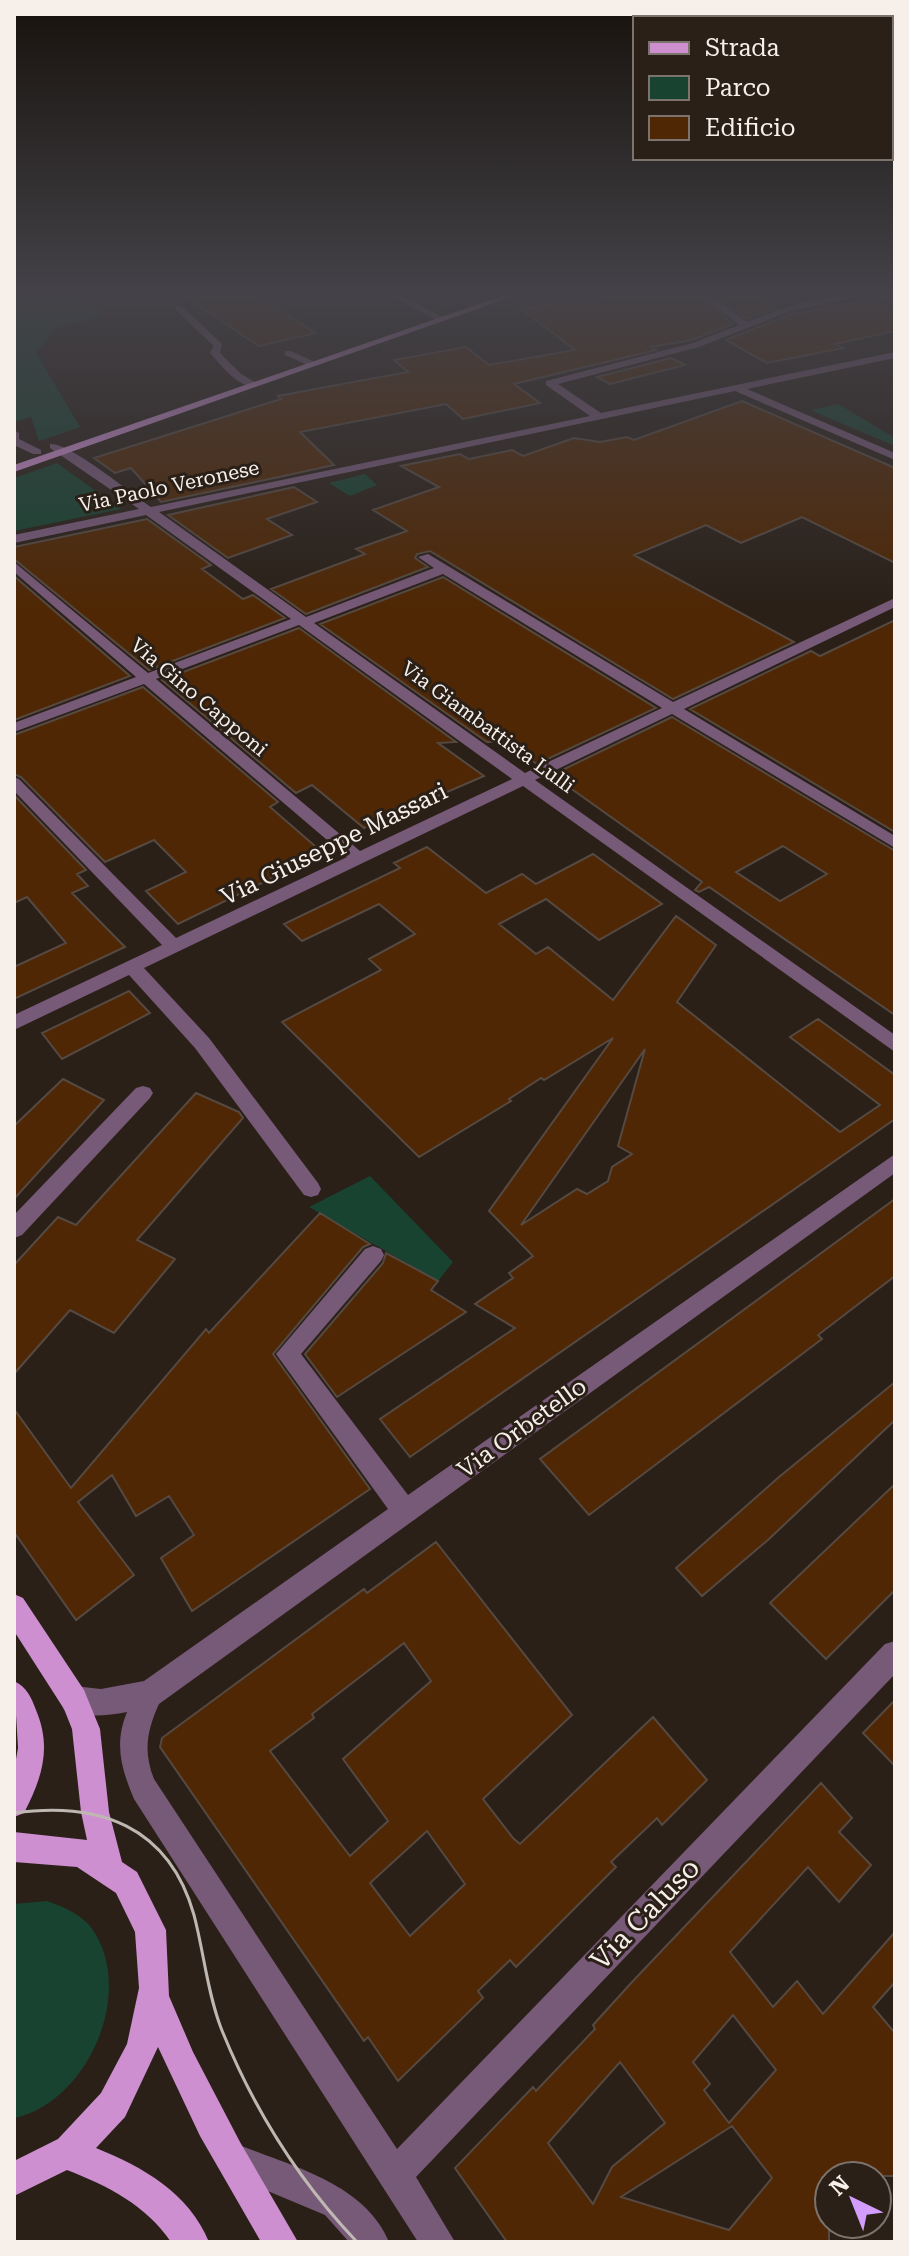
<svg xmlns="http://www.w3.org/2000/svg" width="909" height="2256" viewBox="0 0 909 2256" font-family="'Roboto Serif',serif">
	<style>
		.green { fill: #194331 }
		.building { fill: #4f2704; stroke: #554941; stroke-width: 2; fill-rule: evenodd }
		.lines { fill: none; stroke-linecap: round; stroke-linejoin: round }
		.minor { fill: #775978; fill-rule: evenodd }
		.major { fill: #cd8fd0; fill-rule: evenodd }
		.tram { stroke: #bfb8b2; stroke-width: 3 }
		.labels { text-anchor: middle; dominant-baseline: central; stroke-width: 6; stroke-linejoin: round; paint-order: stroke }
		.far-street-label { font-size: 20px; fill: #f6efea; stroke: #2a2018 }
		.street-label { font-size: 24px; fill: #f6efea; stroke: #2a2018 }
		.near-street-label { font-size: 28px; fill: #f6efea; stroke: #2a2018 }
	</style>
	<rect width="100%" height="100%" fill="#2a2018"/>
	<path class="green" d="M14 296H69L106 315 56 328 36 353 80 427 39 441 31 417 14 422Z
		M838 404 895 438V446L810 410Z
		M57 463 121 509 14 531V478Z
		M365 474 377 485 350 496 329 483Z
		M370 1176 453 1262 438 1281 309 1207Z
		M47 1901C63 1907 79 1913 90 1926 138 1989 88 2103 14 2118V1904Z"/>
	<path class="building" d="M184 296H257L316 333 259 346Z
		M608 296H700L733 324 692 340 651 347 656 350 514 384 540 403 463 419 446 404 300 432 334 465 279 477 161 502 131 468 115 473 94 458 281 399 278 396 408 372 394 360 466 347 489 365 575 350 521 309Z
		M716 296H760L776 308 747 319Z
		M886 296H895V331L835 344 843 348 767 363 726 340 789 315Z
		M671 358 685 365 610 384 597 377Z
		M742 401 895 468V563L802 517 741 543 706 525 634 555 794 642 673 699 430 551 417 554 415 558 428 567 306 614 271 589 365 554 356 549 407 531 373 510 439 487 401 466 460 454 469 459 512 450 523 456 574 438 600 442 627 437 634 440Z
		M294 487 317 502 267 519 292 535 228 558 168 515Z
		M147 519 211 565 202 569 243 599 253 595 285 618 149 670 14 559V547Z
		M14 576 130 676 14 720Z
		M443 577 656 708 537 764 505 742H487L320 624Z
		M895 620V832L690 709 811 651 820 656Z
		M299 628 456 742 438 743 484 776 364 828 312 785 296 793 162 680Z
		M143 687 278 802 270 807 323 853 178 924 146 891 186 872 154 840 105 862 21 777 14 774V735Z
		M672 717 895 851V1015L709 887 699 892 695 890 702 882 552 775ZM783 846 827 874 780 901 736 872Z
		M14 795 86 870 77 874 88 886 72 893 125 947 14 999V967L66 943 27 897 14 903Z
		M427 847 486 893 522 874 536 884 593 854 662 904 599 940 546 899 499 924 536 954 548 947 613 1000 676 916 716 945 677 1002 840 1132 880 1105 790 1037 818 1019 895 1075V1119L410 1457 380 1419 515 1328 475 1304 513 1278 509 1273 533 1256 489 1211 613 1038 544 1080 541 1078 509 1099 511 1101 419 1157 282 1022 381 970 369 959 415 934 379 904 302 941 284 924 400 868 394 863ZM645 1049 618 1146 632 1154 612 1167 608 1181 587 1194 577 1189 521 1225Z
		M129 991 150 1013 62 1059 42 1033Z
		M63 1079 104 1100 14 1199V1126Z
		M196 1093 239 1112 243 1118 137 1240 175 1259 114 1333 70 1310 14 1374V1265L58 1217 76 1225Z
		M895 1199V1276L818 1335 822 1339 589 1515 540 1459Z
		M320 1213 370 1244 363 1247 273 1354 370 1489 192 1611 161 1558 194 1535 169 1496 136 1516 112 1475 78 1502 134 1575 76 1620 14 1532V1409L71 1488 206 1329 209 1333Z
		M386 1253 438 1281 431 1290 466 1312 337 1397 305 1354 383 1263Z
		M895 1382V1420L769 1539 702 1596 676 1568 779 1477Z
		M895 1484V1590L826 1659 770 1603Z
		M436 1542 572 1715 483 1799 513 1838 520 1844 653 1717 707 1780 662 1825 657 1818 611 1862 616 1867 516 1967 510 1960 478 1991 483 1998 398 2081 368 2037 364 2041 160 1747 162 1738 364 1589 367 1593ZM404 1643 431 1681 343 1759 388 1821 350 1856 270 1751 314 1718 312 1714ZM427 1831 465 1884 410 1936 370 1883Z
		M895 1700V1766L863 1733Z
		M821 1783 852 1818 839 1832 871 1865 839 1902 808 1867 730 1952 773 2007 797 1981 823 2014 895 1932V1982L873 2007 895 2033V2176H829V2242H507L455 2168 533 2087 536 2091 595 2029 593 2025 632 1982ZM733 2015 776 2070 729 2123 704 2090 710 2084 693 2062ZM620 2062 665 2123 612 2167 593 2204 548 2143ZM732 2126 772 2178 729 2230 621 2197Z"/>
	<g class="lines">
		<path class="minor" d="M391 296H402L446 319 438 321Z
			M703 296H712L747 322C782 308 823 293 861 296L788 312 699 347 558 384 601 413 895 352V358L747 389 895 453V460L735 391 159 512 306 617 434 568 418 557 428 554 673 702 895 598V607L684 709 895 836V848L672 714 535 780 895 1035V1052L523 786 144 968 209 1038 318 1183 321 1189 318 1195 311 1197 304 1195 195 1048 129 975 14 1030V1015L162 945 14 791V777L19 779 176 938 347 857 144 684 14 732V723L136 677 14 572V562L148 673 291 619 146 515 14 543V535L139 509 50 448V444C69 442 132 494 151 507L590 416 546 385V381L693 343 739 325ZM443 574 662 708 525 773 314 623ZM299 625 512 779 360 851 156 679Z
			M176 306H182L222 344 220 353 240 373 256 383V387C237 387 222 366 210 353L214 346 176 310Z
			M285 351H291L319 364 310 366 285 355Z
			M14 430 19 433V439L41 450V454H33L14 445Z
			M143 1086 150 1088 153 1093 150 1098 22 1235 14 1238V1215L136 1088Z
			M895 1154V1173L159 1704C147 1730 143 1752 154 1779L397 2149 885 1644 895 1641V1674L416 2177 455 2242H418L134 1799C121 1768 114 1744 127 1712 105 1716 85 1718 64 1710L60 1700 64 1690 74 1686 101 1689 144 1681 388 1509 276 1354 365 1249 373 1246 381 1249 384 1255 381 1261 301 1354 408 1495Z
			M234 2143C289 2166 364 2182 389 2242H349L325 2215 222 2172 217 2160 222 2148Z"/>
		<path class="major" d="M502 296H514L14 472V465Z
			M14 1594 23 1598 84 1690 100 1729 109 1812 122 1862 137 1872 166 1930 169 1996 193 2052 240 2142 298 2242H261L200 2136 158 2047 125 2117 96 2148C143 2167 189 2193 209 2242H171C146 2205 108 2186 67 2170L14 2196V2161L58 2139 101 2093 127 2044 139 1988 135 1932 116 1893 77 1867 14 1862V1832L87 1840 81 1812 72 1729 64 1709 14 1631Z
			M14 1681C27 1687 31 1697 36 1710 52 1748 42 1778 24 1813L14 1817V1770L18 1748Z"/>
		<path class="tram" d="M14 1813C99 1801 169 1826 194 1915 204 1953 207 1991 221 2028 253 2108 298 2180 357 2242"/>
	</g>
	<linearGradient id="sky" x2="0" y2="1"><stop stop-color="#17120d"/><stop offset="0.48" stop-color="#444248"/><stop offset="1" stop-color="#444248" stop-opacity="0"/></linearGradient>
	<rect width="909" height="611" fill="url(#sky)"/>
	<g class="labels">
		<g class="far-street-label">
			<text transform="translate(169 486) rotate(-12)">Via Paolo Veronese</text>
			<text transform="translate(199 697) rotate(40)">Via Gino Capponi</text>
			<text transform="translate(488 727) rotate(36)">Via Giambattista Lulli</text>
		</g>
		<g class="street-label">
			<text transform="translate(334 844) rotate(-26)">Via Giuseppe Massari</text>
			<text transform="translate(522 1428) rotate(-36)">Via Orbetello</text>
		</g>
		<g class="near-street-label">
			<text transform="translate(645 1914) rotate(-46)">Via Caluso</text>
		</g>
	</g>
	<rect width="909" height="2256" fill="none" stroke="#f6efea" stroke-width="32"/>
	<rect x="633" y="16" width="260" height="144" fill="#2a2018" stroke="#7c736c" stroke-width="2"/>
	<rect x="649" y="42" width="40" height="12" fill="#cd8fd0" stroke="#7c736c" stroke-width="2"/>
	<text x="705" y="56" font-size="24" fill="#f6efea">Strada</text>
	<rect x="649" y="76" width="40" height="24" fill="#194331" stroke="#7c736c" stroke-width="2"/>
	<text x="705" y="96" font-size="24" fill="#f6efea">Parco</text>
	<rect x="649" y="116" width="40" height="24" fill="#4f2704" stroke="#7c736c" stroke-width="2"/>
	<text x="705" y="136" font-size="24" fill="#f6efea">Edificio</text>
	<g transform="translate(853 2200) rotate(317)"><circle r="38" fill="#2a2018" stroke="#7c736c" stroke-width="2"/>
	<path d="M0-6L14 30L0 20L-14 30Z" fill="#d29dfd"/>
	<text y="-12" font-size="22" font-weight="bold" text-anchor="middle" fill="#f6efea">N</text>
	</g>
</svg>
